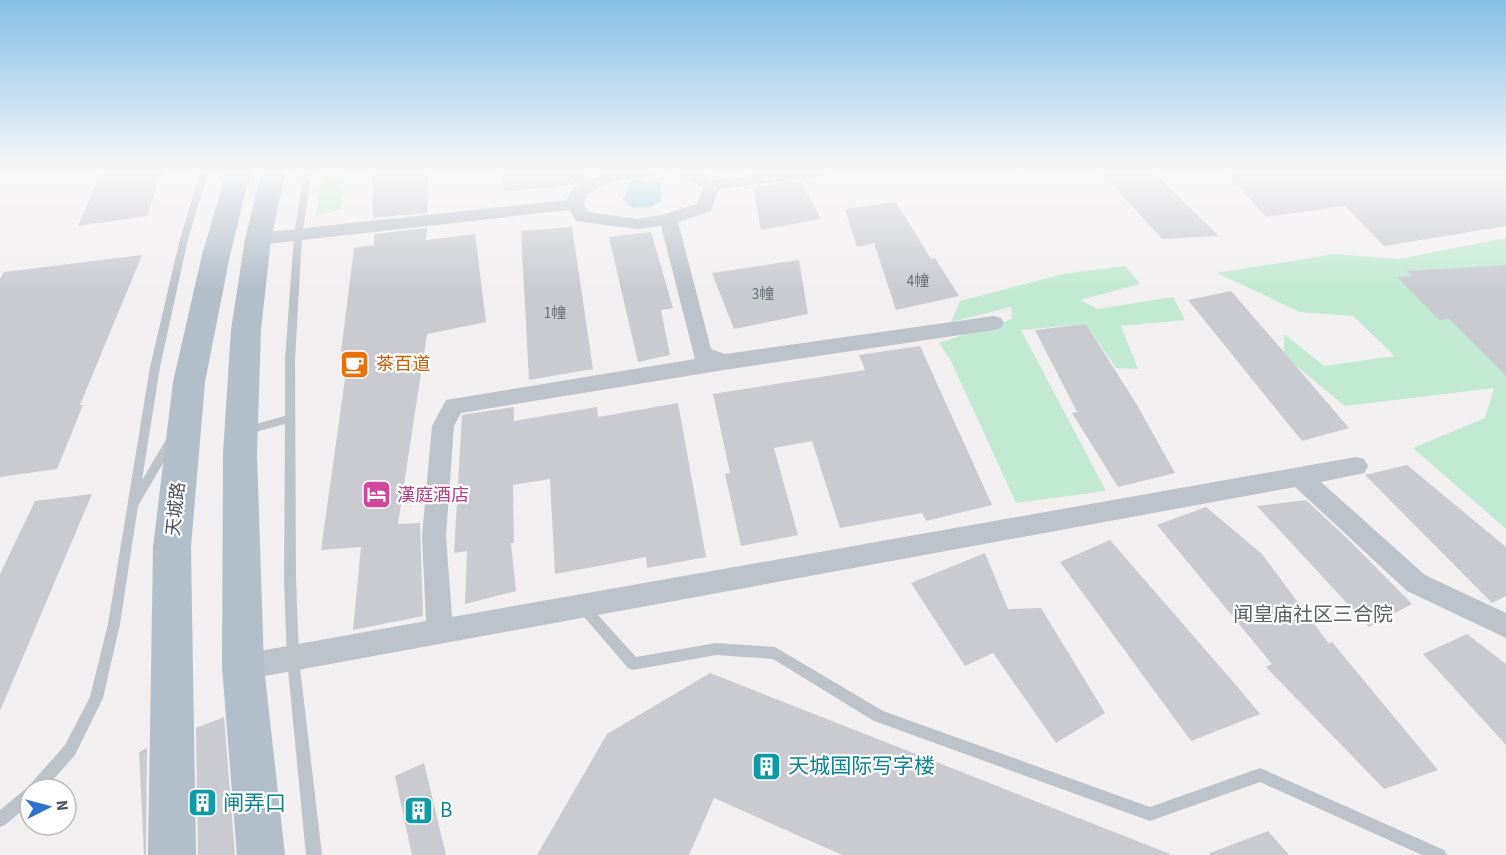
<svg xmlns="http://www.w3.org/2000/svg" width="1506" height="855" viewBox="0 0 1506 855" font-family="'Source Sans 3','Noto Sans SC',sans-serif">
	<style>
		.green { fill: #c2ead2 }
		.water { fill: #94d0e1 }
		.building { fill: #c9cbd1 }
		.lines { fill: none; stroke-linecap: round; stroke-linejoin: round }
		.lane { fill: #bcc3ca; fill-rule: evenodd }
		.street { fill: #bcc3ca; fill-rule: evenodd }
		.primary { fill: #b2beca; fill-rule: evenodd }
		.labels { text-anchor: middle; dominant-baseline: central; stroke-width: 4.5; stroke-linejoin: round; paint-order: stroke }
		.number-label { font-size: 15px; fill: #697078 }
		.food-label { font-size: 18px; fill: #c56008; stroke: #fff; text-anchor: start }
		.hotel-label { font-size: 18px; fill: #b23c85; stroke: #fff; text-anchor: start }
		.street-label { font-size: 18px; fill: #49525a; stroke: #fff }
		.neighbourhood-label { font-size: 20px; fill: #5c5f63; stroke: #fff }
		.near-culture-label { font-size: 21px; fill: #0d838f; stroke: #fff; text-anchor: start }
	</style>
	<rect width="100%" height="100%" fill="#f1efef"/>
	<path class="green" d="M323 170H345L341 209 316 216Z
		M1506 238V529L1413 448 1485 418 1494 388 1345 406 1284 356V334L1324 366 1395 356 1353 316 1300 312 1217 273 1334 254 1399 259Z
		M1125 266 1140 284 1080 300 1098 309 1173 297 1185 320 1121 326 1138 369 1116 368 1086 324 1021 330 1106 491 1016 503 951 361 939 343 1012 319 1011 307 951 322 960 301 1063 274Z"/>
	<path class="water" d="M631 180 661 182V201L650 207 632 208 623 200Z"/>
	<path class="building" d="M102 170H163L147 216 78 226Z
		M372 170H429L427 213 373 218Z
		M503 170H560L574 184 504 192Z
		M1099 170H1151L1219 236 1162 239Z
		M1224 170H1506V226L1384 246 1345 206 1266 217Z
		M801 181 821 219 761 230 753 187Z
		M896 202 931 259 935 258 959 296 896 310 874 243 857 247 845 209Z
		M572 227 593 369 529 380 521 231Z
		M427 228 426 240 475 234 486 322 427 334 398 524 420 523 423 616 353 630 361 547 321 550 349 350 341 352 354 248 374 245V234Z
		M651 232 673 308 661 310 670 355 638 362 609 237Z
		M142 255 80 405H83L57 469 0 477V279L4 272Z
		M799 260 808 314 734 329 712 273Z
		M1506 265V376L1449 319 1439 320 1397 277 1412 276 1407 271Z
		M1231 291 1277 344 1349 428 1302 441 1188 300Z
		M1086 324 1137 405 1175 473 1118 487 1072 413 1077 412 1035 330Z
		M920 346 992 505 926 521 922 513 840 528 812 441 774 448 798 535 741 546 725 474 730 473 713 394 865 370 859 355Z
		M678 403 706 557 647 568 646 557 555 574 550 479 513 485 514 543H511L516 591 465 604 467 551 454 553 462 415 514 407V421L597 407 598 417Z
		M1407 465 1506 547V596L1492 603 1365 475Z
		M92 494 0 711V574L35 501Z
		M1306 500 1351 542 1412 604 1369 627 1257 506Z
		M1206 507 1262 554 1329 644 1332 642 1438 770 1384 789 1266 667 1272 664 1157 525Z
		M1110 540 1235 684 1260 714 1191 741 1060 562Z
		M985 553 1008 609 1041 608 1105 713 1056 743 993 653 965 666 911 583Z
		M1467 634 1506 664V745L1423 654Z
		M710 673 1170 854 1169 855H842L714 798 689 855H537L607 734Z
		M224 717 235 855H198L196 728Z
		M147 748 146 855H144L139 752Z
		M424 763 446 855H412L395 776Z
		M1268 831 1289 855H1210V853Z"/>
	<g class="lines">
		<path class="lane" d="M201 170H209L188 239 160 367 142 480 167 438H175L176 441 138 506 120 624 103 698 75 755 45 789H30V804L5 825 0 827V810L28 787 65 745 90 697 108 624 150 367 180 239Z
			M304 170H312L302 235 295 360 296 578 299 659 322 855H306L287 659 284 578 285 424 245 435 241 434 240 431 241 428 285 416V360L294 235Z
			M583 601 587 603 636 657 716 643 775 647 883 711 1150 807 1260 768 1444 850 1447 855H1422L1260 782 1150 821 874 721 773 659 716 655 633 670 628 668 579 611 577 607 579 603Z"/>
		<path class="street" d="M562 170H581L591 179C613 167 638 170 662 170L654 175 610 182 586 195 584 204 588 212 637 219 665 214 697 204 703 187C693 181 677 178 670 170H697L715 180 787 170H835L827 175 719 189 711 211 678 222 711 349 725 354 994 316 1001 318 1004 323 1001 328 994 330 724 370 461 413 454 426 446 536 452 617 1356 457 1364 459 1368 466 1364 473 1321 482 1425 575 1506 613V638L1407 591 1295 487 243 680 233 676 229 667 233 658 243 654 426 621 422 536 432 426 446 400 695 359 661 226 637 229 582 222 576 221 569 210 258 245 252 243 249 239 252 235 258 233 567 200 572 188 578 185Z"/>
		<path class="primary" d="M227 170H251L230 255 205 382 191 547 196 855H148L153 547 173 382 202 255Z
			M262 170H286L271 239 261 330 257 453 264 667 285 855H237L222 667 223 453 231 330 245 239Z"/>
	</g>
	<linearGradient id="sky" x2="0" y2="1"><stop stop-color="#86bfe5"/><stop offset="0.59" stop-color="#f9f8f8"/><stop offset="1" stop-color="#f9f8f8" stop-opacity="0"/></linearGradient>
	<rect width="1506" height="290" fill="url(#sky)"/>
	<defs>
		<symbol id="cafe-square" viewBox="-11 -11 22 22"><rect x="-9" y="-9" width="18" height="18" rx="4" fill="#e8710a" stroke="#fff"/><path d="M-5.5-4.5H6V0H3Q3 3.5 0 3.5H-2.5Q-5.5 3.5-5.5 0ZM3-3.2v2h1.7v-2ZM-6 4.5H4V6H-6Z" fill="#fff"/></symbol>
		<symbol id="hotel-square" viewBox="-11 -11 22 22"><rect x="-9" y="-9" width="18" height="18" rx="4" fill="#d1479c" stroke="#fff"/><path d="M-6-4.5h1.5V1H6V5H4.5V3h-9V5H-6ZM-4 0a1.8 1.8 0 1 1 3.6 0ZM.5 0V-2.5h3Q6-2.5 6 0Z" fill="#fff"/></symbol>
		<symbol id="building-square" viewBox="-11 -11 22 22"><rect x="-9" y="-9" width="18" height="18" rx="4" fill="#0f9aa8" stroke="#fff"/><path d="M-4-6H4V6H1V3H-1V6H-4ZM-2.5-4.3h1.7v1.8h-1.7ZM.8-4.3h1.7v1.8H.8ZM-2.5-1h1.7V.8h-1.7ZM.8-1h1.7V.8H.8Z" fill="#fff"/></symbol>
	</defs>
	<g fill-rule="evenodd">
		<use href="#cafe-square" x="338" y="348" width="33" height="33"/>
		<use href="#hotel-square" x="360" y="478" width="33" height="33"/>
		<use href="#building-square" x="750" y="750" width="33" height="33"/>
		<use href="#building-square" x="186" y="786" width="33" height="33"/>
		<use href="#building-square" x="402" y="794" width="33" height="33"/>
	</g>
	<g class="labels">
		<g class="number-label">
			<text x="918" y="281">4幢</text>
			<text x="763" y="294">3幢</text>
			<text x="555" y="313">1幢</text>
		</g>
		<g class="food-label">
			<text x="376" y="364">茶百道</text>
		</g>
		<g class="hotel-label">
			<text x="397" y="495">漢庭酒店</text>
		</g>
		<g class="street-label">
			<text transform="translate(176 509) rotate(-84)">天城路</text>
		</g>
		<g class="neighbourhood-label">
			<text x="1313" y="615">闻皇庙社区三合院</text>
		</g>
		<g class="near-culture-label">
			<text x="788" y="766">天城国际写字楼</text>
			<text x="223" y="803">闸弄口</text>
			<text x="440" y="810">B</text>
		</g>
	</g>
	<g transform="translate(48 807) rotate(84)"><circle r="28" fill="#ffffff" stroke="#b6babd" stroke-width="1.5"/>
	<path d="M0-4.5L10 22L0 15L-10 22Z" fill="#2e71cc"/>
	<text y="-9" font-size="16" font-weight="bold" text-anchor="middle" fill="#49525a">N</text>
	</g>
</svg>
